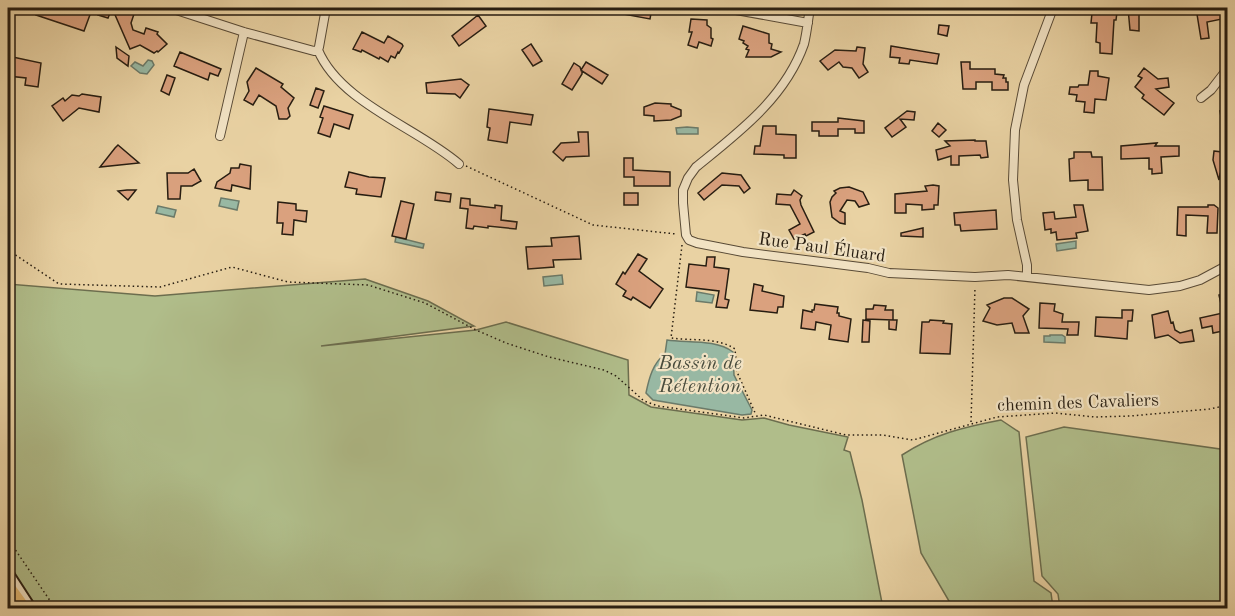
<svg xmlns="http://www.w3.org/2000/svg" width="1235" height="616" viewBox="0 0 1235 616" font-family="'Old Standard TT',serif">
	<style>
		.green { fill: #b0bd8a; stroke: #6c6d4e; stroke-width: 1.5 }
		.water { fill: #98b8a3; stroke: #6b7a69; stroke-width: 1.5 }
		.building { fill: #daa17e; stroke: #271d11; stroke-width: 1.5 }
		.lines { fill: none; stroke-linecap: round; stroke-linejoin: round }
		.street-casing { stroke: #584a36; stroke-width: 10 }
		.secondary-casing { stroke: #271d11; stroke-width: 14 }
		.primary-casing { stroke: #271d11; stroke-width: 15 }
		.path { stroke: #271d11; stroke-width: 1.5; stroke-dasharray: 1.5 3; stroke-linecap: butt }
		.street { stroke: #f1e2c3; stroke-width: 8 }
		.secondary { stroke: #f1e2c3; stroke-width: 10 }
		.primary { stroke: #e4b972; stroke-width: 12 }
		.labels { text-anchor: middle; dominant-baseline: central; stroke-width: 4.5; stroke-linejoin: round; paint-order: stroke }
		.street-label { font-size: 18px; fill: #271d11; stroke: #f1e2c3 }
		.water-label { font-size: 20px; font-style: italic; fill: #494c3d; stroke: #f1e2c3 }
	</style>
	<rect width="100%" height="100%" fill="#e9d2a3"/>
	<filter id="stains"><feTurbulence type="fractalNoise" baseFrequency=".00333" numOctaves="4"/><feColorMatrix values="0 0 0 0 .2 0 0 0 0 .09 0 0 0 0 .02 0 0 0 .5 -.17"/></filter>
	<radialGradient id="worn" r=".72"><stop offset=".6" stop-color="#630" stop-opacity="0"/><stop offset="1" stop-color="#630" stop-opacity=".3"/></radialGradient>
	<path class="green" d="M365 279 428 301 474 326 321 346 476 330 506 322 628 360 629 395 651 407 742 420 764 418 789 425 848 437 844 450 850 452 862 500 883 608H8V284L155 296Z
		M1001 420 1019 432 1034 581 1051 593 1053 608H953L921 553 902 455C934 434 964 427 1001 420Z
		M1064 427 1227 450V608H1060L1058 594 1042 576 1026 437Z"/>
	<path class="water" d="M148 60 152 61 154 65 147 74 140 73 131 66 135 62 143 66Z
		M687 127 698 128V134H677L676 128Z
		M221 198 239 201 237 210 219 206Z
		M158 206 176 210 174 217 156 213Z
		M396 237 424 244 423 248 395 242Z
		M1076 241V248L1057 251 1056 244Z
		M562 275 563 284 544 286 543 277Z
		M697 292 714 295 712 303 696 301Z
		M1050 335H1062L1065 337V343L1044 342V336H1050Z
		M667 340C687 343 716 339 733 352L734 375 752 410 751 414 742 415 653 400 646 393C649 378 653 363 665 354Z"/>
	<path class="building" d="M39 8H79L91 12 84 31 36 15Z
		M101 8H136L131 23 133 30 144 34 146 28 158 32 157 34 167 44 158 52 157 51 154 53 140 45 130 49 112 8 108 18 98 15Z
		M612 8H652L650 19 612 12Z
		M1128 8H1139V31L1130 30Z
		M1196 8H1227V18L1207 22 1209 38 1201 39Z
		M1098 11 1117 12 1116 20H1114L1112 54 1100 53V43L1096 42 1097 23H1091L1092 13H1098Z
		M478 15 486 26 459 46 452 36Z
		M691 19 707 20V25L711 28V38L713 39 711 46 699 42 697 48 688 45 692 32H689Z
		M939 25 949 26 947 36 938 34Z
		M743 26 769 34V43L772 44 771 49 781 52 771 57H746L749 50 746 49 748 46 743 43 744 41 739 39Z
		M362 32 384 43 388 36 402 44 403 46 399 53 398 52 395 58 391 56 388 62 380 57 379 59 362 50 361 52 353 49Z
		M531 44 542 61 533 66 522 50Z
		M891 46 939 54 937 64 910 60 909 64 899 63 900 58 890 57Z
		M116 47 129 56 128 66 117 58Z
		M857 47 865 48 863 64 868 72 859 78 852 68 843 67 839 62 828 70 820 61 835 50 856 51Z
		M180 52 221 69 218 76 210 73 208 80 174 66Z
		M8 56 41 63 38 87 25 85 26 78 8 76Z
		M586 62 608 75 602 84 582 71V74L572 90 562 84 574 63 580 67 581 70Z
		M961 62H970V69H995V74L1004 75 1003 78H1006V82H1008V90H992V82H976V89H963Z
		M256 68 283 84 281 87 294 98 288 108 290 116 287 119H279L276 106 259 95 253 105 244 100 249 91 247 82Z
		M1144 68 1158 79 1168 78 1169 87 1156 89 1174 103 1164 115 1142 98 1144 95 1135 87 1142 78 1138 76Z
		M1090 71H1098V76L1109 78 1106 100 1095 99 1094 113 1084 112 1085 102 1076 101 1077 95 1069 94 1070 87H1078L1079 85H1088Z
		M167 75 175 78 169 95 161 91Z
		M461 79 469 85 460 98 455 94 427 93 426 83Z
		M316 88 324 91 318 108 310 105Z
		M82 94 101 97 99 112 79 108 63 121 52 106 63 98 65 101 72 95 79 96Z
		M655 103 671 104V106L681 110V116L671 120 654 121V116L644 115V107Z
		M324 106 353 115 349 129 334 124 330 137 318 133 323 118 320 117Z
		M489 109 533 115 531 125 510 122 507 143 488 140 490 128 487 127Z
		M1227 110V133L1224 134 1220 111Z
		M907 111 915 112 914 120 900 119 906 127 892 137 885 128Z
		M838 118 864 121V133H855V129H838V136H819V131H812V122H838Z
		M938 123 946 130 939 137 932 131Z
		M763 126H776V134L796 135V158H784V155L754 154 755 146H760Z
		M578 132H588L589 156 566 157 563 161 553 152 561 143 579 142Z
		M975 140V141H986L988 157 981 158 980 155 959 156V165H951V156L938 160 936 150 950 146 945 141Z
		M1157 143 1155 146H1179V156L1161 157 1162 173 1152 174V169H1149V158L1121 159V146Z
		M118 145 139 163 100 167 115 148Z
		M1214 151 1222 152 1221 161 1227 158V181L1220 174 1219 180 1213 160Z
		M1074 152H1091L1092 157H1102L1103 190H1088V180L1070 181 1069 159 1074 158Z
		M624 158H633V170L670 172V186H634V177H624Z
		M240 164 251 166 250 189 232 185 231 191 215 188 217 182 230 173 231 168H239Z
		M194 169 201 181 192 186H181L180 199H168L167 173H188Z
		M349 172 369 177 385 178 381 197 356 194 357 189 345 187Z
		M722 173 741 175 750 188 744 193 739 186 722 185 704 200 698 193Z
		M933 185 939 186 938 205H934V209L922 210V205L906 204V213H895V194L927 191 925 186Z
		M849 187 863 192 869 204 859 207 855 201 847 200 840 211 845 213V224L840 223 832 217 830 202 832 197 836 193 834 191 840 188Z
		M127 190H136L128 200 118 191Z
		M794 190 802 196 800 200 801 205 814 232 806 236 805 234 794 239 789 230 800 224 790 205 776 204 777 194 791 195Z
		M436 192 451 194 450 202 435 200Z
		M624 193H638V205H624Z
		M461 198 470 199V205L495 208V205L502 206 501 220 517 222 516 229 488 226V228L474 226 473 229 466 228 468 209 460 208Z
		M401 201 414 204 406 239 392 236Z
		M278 202 296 204V210L307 211 306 222 294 220 293 235 282 234 283 223H277Z
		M1074 205H1083L1088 231 1076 233 1077 238 1057 240 1056 232 1051 233V229L1045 230 1043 213 1054 212 1055 219 1076 217Z
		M1208 205H1214L1218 208 1217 233H1207L1208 216 1186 215V236L1177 235 1178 207H1208Z
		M996 210 997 229 961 231 960 225H955L954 213Z
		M923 228V237L901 236V233Z
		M579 236 581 259 553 260 554 267 528 269 526 247 552 246 551 238Z
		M638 254 647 259 639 271 663 289 650 308 633 297 631 300 623 296 626 291 616 284 623 272 625 274Z
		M707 257H715L714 267 729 269 725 299 729 300 727 308 716 307 719 291 686 287 689 264 706 266Z
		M754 284 763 286 762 291 784 296 783 307H778L777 313 750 310Z
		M1227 293V321L1221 322 1223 331 1213 333 1212 326 1202 328 1200 318 1223 313 1219 295Z
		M1004 298H1012L1029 309 1023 316 1029 333H1015L1012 323 997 325 983 321 990 308 987 305Z
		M1040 303 1055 304 1054 311 1063 314 1062 322H1079L1078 335H1067L1068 329 1039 328Z
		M815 304 838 307 837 313H839V316L851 319 848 342 829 339 831 325 816 322 815 330 801 328 803 310 812 312V310H814Z
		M874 305 886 306 885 310H893V320L866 319V309H873Z
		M1122 310H1133L1132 321H1128L1127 339 1095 336 1096 317 1122 318Z
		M1168 311 1171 323 1173 322 1175 330 1180 333 1192 330 1194 341 1180 343 1168 335 1155 338 1152 315Z
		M863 320 870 321 869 342H862Z
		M889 320H897L896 330 889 329Z
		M930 320 944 321 943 323 952 324 950 354 920 353 922 322H929Z"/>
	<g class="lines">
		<defs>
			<path id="street" d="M170 8 244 32 314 51 318 50 319 47 326 8
				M725 8 808 23
				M810 8C808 19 807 32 804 44 785 98 739 132 696 167L688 178 683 190V203L686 235 689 240 697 243 743 252 868 268 889 273 975 277 1008 275 1149 290 1180 286 1200 280 1228 265
				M318 50C340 103 418 128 459 164
				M1201 98 1211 90 1228 68
				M220 136 244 32
				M1027 276V265L1017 220 1013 180 1015 130 1024 85 1053 8"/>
			<path id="secondary" d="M8 574 30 608"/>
			<path id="primary" d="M8 586 24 608
				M8 606 9 608"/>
		</defs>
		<use href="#street" class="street-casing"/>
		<use href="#secondary" class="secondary-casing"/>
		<use href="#primary" class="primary-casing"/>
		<path class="path" d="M466 166 593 225 676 234
			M682 245 671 338C691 341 718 337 735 349L737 372 756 415
			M8 250 59 284 160 287 232 267 288 282 368 285 425 303 476 330 506 343 549 357 604 370 616 376 644 401 658 406 744 418 764 415 846 435H883L913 440 997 417 1055 413 1095 417 1130 416 1210 409 1228 405
			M971 422 975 287
			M8 539 55 608"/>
		<use href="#street" class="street"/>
		<use href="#secondary" class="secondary"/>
		<use href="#primary" class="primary"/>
	</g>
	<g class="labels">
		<g class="street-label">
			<text transform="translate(822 248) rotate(8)">Rue Paul Éluard</text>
			<text transform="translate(1078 403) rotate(-2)">chemin des Cavaliers</text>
		</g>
		<g class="water-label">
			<text x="700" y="364">Bassin de<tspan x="700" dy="23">Rétention</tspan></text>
		</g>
	</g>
	<rect width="1235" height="616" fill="none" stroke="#e9d2a3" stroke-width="30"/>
	<rect x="9" y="9" width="1217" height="598" fill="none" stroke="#271d11" stroke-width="3"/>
	<rect x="15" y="15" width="1205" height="586" fill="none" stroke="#271d11" stroke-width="1.5"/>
	<rect width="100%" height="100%" filter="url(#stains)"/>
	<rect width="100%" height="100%" fill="url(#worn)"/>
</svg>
